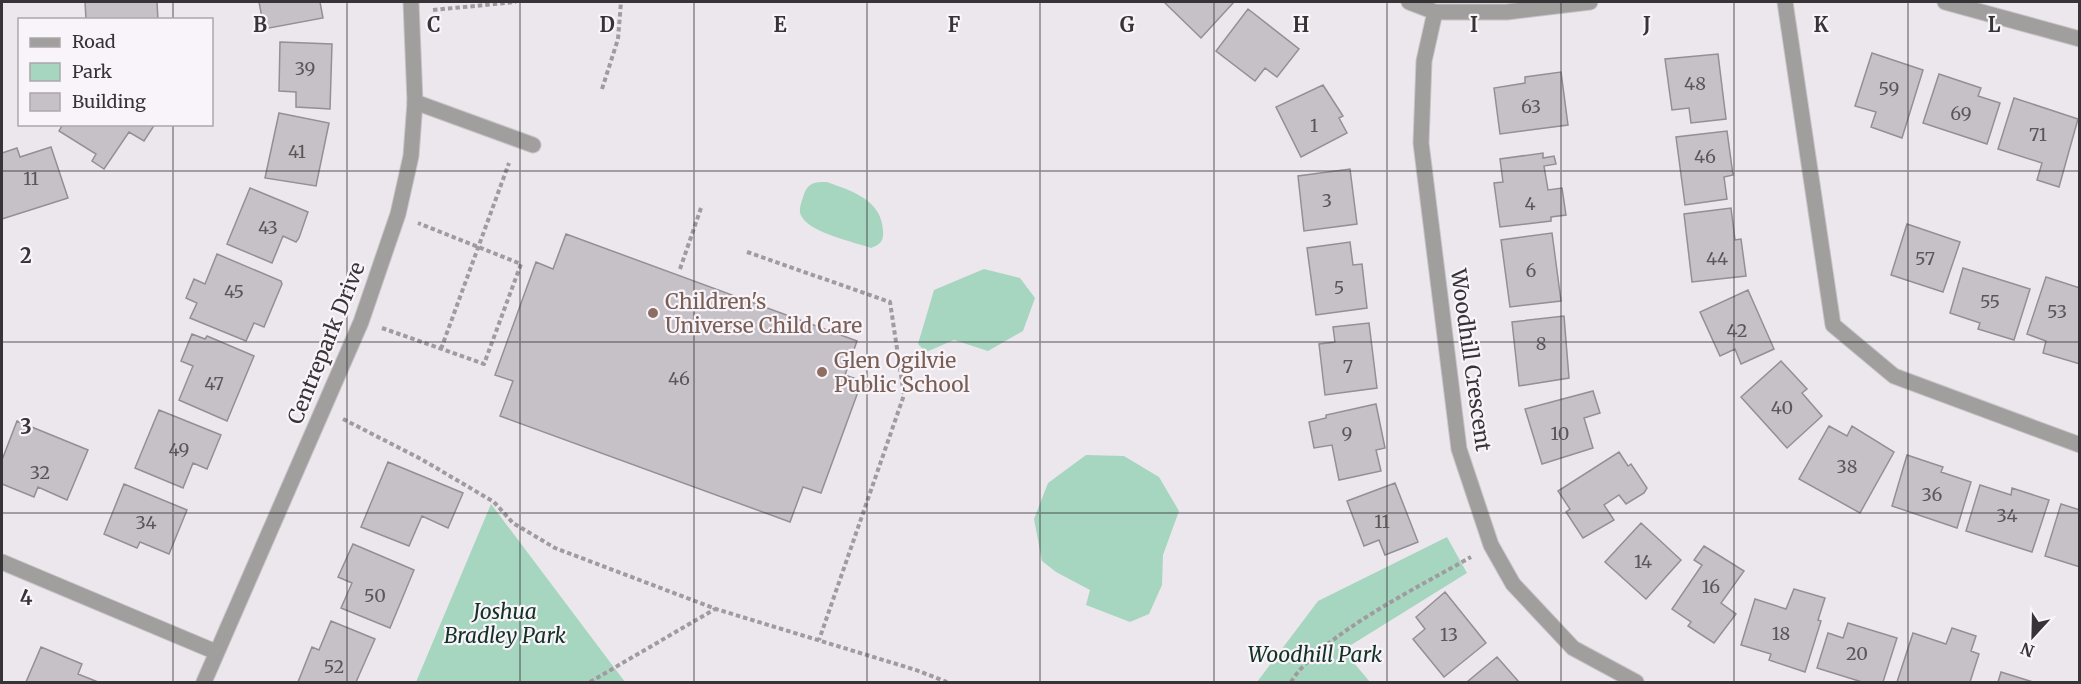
<svg xmlns="http://www.w3.org/2000/svg" width="2081" height="684" viewBox="0 0 2081 684" font-family="Merriweather,serif">
	<style>
		.green { fill: #a6d6c0 }
		.building { fill: #c6c1c6; stroke: #948f94; stroke-width: 1.5 }
		.lines { fill: none; stroke-linecap: round; stroke-linejoin: round }
		.service-casing { stroke: #c8c3c8; stroke-width: 17 }
		.minor-casing { stroke: #c8c3c8; stroke-width: 17 }
		.path { stroke: #9f9b9f; stroke-width: 4; stroke-dasharray: 4.5 3; stroke-linecap: butt }
		.service { stroke: #a19e9e; stroke-width: 15 }
		.minor { stroke: #a19e9e; stroke-width: 15 }
		.grid { fill: none; stroke: #363436; stroke-width: 1.5; stroke-opacity: 0.55 }
		.education-dot { fill: #8d6e63; stroke: #f9f4f9; stroke-width: 2 }
		.labels { text-anchor: middle; dominant-baseline: central; stroke-width: 4.5; stroke-linejoin: round; paint-order: stroke }
		.number-label { font-size: 18px; fill: #5a575a }
		.education-label { font-size: 21px; fill: #785e54; stroke: #f9f4f9; text-anchor: start }
		.street-label { font-size: 21px; fill: #363436; stroke: #f9f4f9 }
		.park-label { font-size: 21px; font-style: italic; fill: #113225; stroke: #f9f4f9 }
		.grid-label { font-size: 20px; text-anchor: middle; font-weight: bold; fill: #363436; stroke: #f9f4f9; stroke-width: 4.5; stroke-linejoin: round; paint-order: stroke }
	</style>
	<rect width="100%" height="100%" fill="#ece7ec"/>
	<path class="green" d="M827 182C852 191 882 200 883 231 884 241 880 245 871 248 854 242 811 233 802 217 797 210 802 202 804 194 809 182 815 182 827 182Z
		M984 269 1020 278 1035 298 1023 331 988 351 954 340 926 352 918 344 934 290Z
		M1086 455 1124 456 1159 477 1179 511 1163 555 1162 585 1149 614 1130 622 1086 605 1090 590 1056 572 1042 561 1034 519 1048 483Z
		M491 504 625 682H416Z
		M1447 537 1467 573 1343 650 1370 682H1257L1318 601Z"/>
	<path class="building" d="M85 2H157L158 20 86 19Z
		M259 2H320L323 18 264 29Z
		M1164 2H1234L1201 38Z
		M1248 9 1299 49 1277 77 1265 68 1255 81 1216 51Z
		M280 42 332 44 330 109 296 107V92L279 91Z
		M1872 53 1923 70 1902 138 1871 127 1876 112 1855 106Z
		M1718 54 1726 119 1691 123 1689 108 1672 110 1665 59Z
		M1561 72 1568 125 1500 134 1494 88 1525 83V77Z
		M1939 74 1981 88 1978 96 2000 103 1987 144 1923 123Z
		M1323 85 1343 116 1339 118 1347 133 1301 157 1276 107Z
		M2014 98 2078 119 2059 187 2037 180 2042 163 1998 149Z
		M279 113 329 123 316 186 265 178Z
		M63 124H155L144 141 129 132 104 169 92 161 96 154 59 131Z
		M1727 131 1733 175 1724 177 1727 199 1685 205 1676 137Z
		M51 147 68 198 2 219V153L17 148 20 157Z
		M1543 153V158L1554 156 1556 164 1544 166 1548 190 1562 188 1566 215 1551 217V221L1500 227 1494 183 1503 182 1500 159Z
		M1350 169 1357 224 1304 231 1298 176Z
		M250 188 308 212 299 238 296 242 283 236 272 263 227 244Z
		M1731 208 1735 240 1741 239 1746 276 1692 282 1684 214Z
		M1907 224 1960 242 1943 292 1891 275Z
		M1552 233 1561 301 1510 307 1501 240Z
		M566 234 857 341 845 375 862 381 821 493 803 487 790 522 500 416 513 381 495 375 536 262 553 269Z
		M1350 242 1353 265 1362 264 1367 308 1316 315 1307 248Z
		M217 254 281 281 282 284 264 327 254 323 246 341 190 318 197 303 186 298 194 279 205 284Z
		M1963 268 2030 289 2014 340 1978 329 1980 323 1950 313Z
		M2046 277 2080 288V364L2043 353 2046 341 2027 334Z
		M1748 290 1774 349 1741 364 1735 349 1720 356 1700 312Z
		M1564 316 1569 378 1519 386 1512 322Z
		M1369 323 1377 388 1325 395 1319 344 1335 342 1333 327Z
		M192 334 205 339 207 336 254 356 227 421 179 400 193 366 181 361Z
		M1781 361 1807 389 1802 393 1822 416 1787 448 1741 397Z
		M1593 391 1600 413 1584 418 1593 448 1542 464 1525 409Z
		M1376 404 1385 448 1376 450 1381 471 1339 480 1332 445 1314 448 1309 422 1326 418V415Z
		M159 410 221 435 207 469 193 463 183 488 135 468Z
		M17 421 88 450 67 500 38 487 34 497 2 484V460Z
		M1829 426 1847 436 1852 426 1894 452 1860 513 1799 479Z
		M1619 452 1628 466 1631 464 1647 488 1644 493 1626 504 1619 495 1604 505 1614 520 1583 538 1566 512 1570 509 1558 491Z
		M1907 455 1943 467 1941 472 1971 482 1957 528 1892 506Z
		M388 462 463 493 448 528 422 516 409 546 361 527Z
		M1395 483 1418 542 1385 555 1379 540 1364 546 1347 501Z
		M124 484 187 510 169 554 140 542 137 548 104 534Z
		M1980 485 2011 495 2012 488 2049 500 2032 552 1966 531Z
		M2061 504 2080 510V567L2045 556Z
		M1641 523 1681 560 1646 599 1605 562Z
		M353 544 414 570 390 628 341 608 352 583 338 577Z
		M1704 546 1744 571 1721 603 1736 614 1714 643 1688 626 1691 622 1672 609 1702 565 1694 560Z
		M1794 589 1825 598 1818 620 1821 621 1805 672 1769 660 1771 654 1741 645 1755 599 1786 609Z
		M1445 592 1486 643 1444 677 1413 639 1425 629 1416 617Z
		M331 621 375 639 356 682H298L312 647 319 650Z
		M1848 623 1897 638 1883 682H1862L1817 668 1828 633 1843 638Z
		M1952 628 1976 636 1971 651 1979 654 1970 682H1897L1913 633 1946 644Z
		M41 647 82 664 78 674 98 682H26Z
		M1497 657 1519 682H1467Z
		M2001 672 2033 682H1998Z"/>
	<g class="lines">
		<defs>
			<path id="service" d="M415 102 533 145"/>
			<path id="minor" d="M1409 2 1435 12H1507L1590 2
				M1785 2 1833 325 1894 376 2080 445
				M1945 2 2080 39
				M1435 12 1424 61 1421 143 1459 449 1491 545 1513 584 1573 648 1636 682
				M2 562 216 652
				M204 682 361 322 398 214 411 156 415 102 411 2"/>
		</defs>
		<use href="#service" class="service-casing"/>
		<use href="#minor" class="minor-casing"/>
		<path class="path" d="M433 10 516 2
			M602 89 618 39 621 2
			M747 252 890 302 904 395 819 640
			M680 269 701 208
			M382 328 484 364 521 264 418 223
			M441 349 509 163
			M343 419 421 459 494 502 513 523 555 548 716 609 916 670 947 682
			M590 682 715 609
			M1291 682C1319 636 1422 585 1471 557"/>
		<use href="#service" class="service"/>
		<use href="#minor" class="minor"/>
	</g>
	<path class="grid" d="M173 2V20M347 2V682M520 2V682M694 2V682M867 2V682M1040 2V682M1214 2V682M1387 2V682M1561 2V682M1734 2V682M1908 2V682M173 124V682M2 171H2080M2 342H2080M2 513H2080"/>
	<g class="education-dot">
		<circle cx="653" cy="313" r="6"/>
		<circle cx="822" cy="372" r="6"/>
	</g>
	<g class="labels">
		<g class="number-label">
			<text x="305" y="68">39</text>
			<text x="1695" y="83">48</text>
			<text x="1889" y="88">59</text>
			<text x="1531" y="106">63</text>
			<text x="1961" y="113">69</text>
			<text x="1314" y="125">1</text>
			<text x="2038" y="134">71</text>
			<text x="297" y="151">41</text>
			<text x="1705" y="156">46</text>
			<text x="31" y="178">11</text>
			<text x="1327" y="200">3</text>
			<text x="1530" y="203">4</text>
			<text x="268" y="227">43</text>
			<text x="1717" y="258">44</text>
			<text x="1925" y="258">57</text>
			<text x="1531" y="270">6</text>
			<text x="1339" y="287">5</text>
			<text x="234" y="291">45</text>
			<text x="1990" y="301">55</text>
			<text x="2057" y="311">53</text>
			<text x="1737" y="330">42</text>
			<text x="1541" y="343">8</text>
			<text x="1348" y="366">7</text>
			<text x="679" y="378">46</text>
			<text x="214" y="383">47</text>
			<text x="1782" y="407">40</text>
			<text x="1347" y="433">9</text>
			<text x="1560" y="433">10</text>
			<text x="179" y="449">49</text>
			<text x="1847" y="466">38</text>
			<text x="40" y="472">32</text>
			<text x="1932" y="494">36</text>
			<text x="2007" y="515">34</text>
			<text x="1382" y="521">11</text>
			<text x="146" y="522">34</text>
			<text x="1643" y="561">14</text>
			<text x="1711" y="586">16</text>
			<text x="375" y="595">50</text>
			<text x="1781" y="633">18</text>
			<text x="1449" y="634">13</text>
			<text x="1857" y="653">20</text>
			<text x="334" y="666">52</text>
		</g>
		<g class="education-label">
			<text x="665" y="301">Children's<tspan x="665" dy="24">Universe Child Care</tspan></text>
			<text x="834" y="360">Glen Ogilvie<tspan x="834" dy="24">Public School</tspan></text>
		</g>
		<g class="street-label">
			<text transform="translate(326 343) rotate(-68)">Centrepark Drive</text>
			<text transform="translate(1471 360) rotate(82)">Woodhill Crescent</text>
		</g>
		<g class="park-label">
			<text x="505" y="611">Joshua<tspan x="505" dy="24">Bradley Park</tspan></text>
			<text x="1315" y="654">Woodhill Park</text>
		</g>
	</g>
	<g class="grid-label">
		<text x="260" y="32">B</text>
		<text x="434" y="32">C</text>
		<text x="607" y="32">D</text>
		<text x="780" y="32">E</text>
		<text x="954" y="32">F</text>
		<text x="1127" y="32">G</text>
		<text x="1301" y="32">H</text>
		<text x="1474" y="32">I</text>
		<text x="1647" y="32">J</text>
		<text x="1821" y="32">K</text>
		<text x="1994" y="32">L</text>
		<text x="26" y="263">2</text>
		<text x="26" y="434">3</text>
		<text x="26" y="605">4</text>
	</g>
	<rect width="2081" height="684" fill="none" stroke="#363436" stroke-width="6"/>
	<rect x="18" y="18" width="195" height="108" fill="#f9f4f9" stroke="#aba7ab" stroke-width="1.5"/>
	<rect x="30" y="38" width="30" height="9" fill="#a19e9e" stroke="#aba7ab" stroke-width="1.5"/>
	<text x="72" y="48" font-size="18" fill="#363436">Road</text>
	<rect x="30" y="63" width="30" height="18" fill="#a6d6c0" stroke="#aba7ab" stroke-width="1.5"/>
	<text x="72" y="78" font-size="18" fill="#363436">Park</text>
	<rect x="30" y="93" width="30" height="18" fill="#c6c1c6" stroke="#aba7ab" stroke-width="1.5"/>
	<text x="72" y="108" font-size="18" fill="#363436">Building</text>
	<g transform="translate(2033 636) rotate(202)" stroke="#f9f4f9" stroke-width="4.5" paint-order="stroke">
	<path d="M0-4.5L10 22L0 15L-10 22Z" fill="#363436"/>
	<text y="-9" font-size="16" font-weight="bold" text-anchor="middle" fill="#363436">N</text>
	</g>
</svg>
